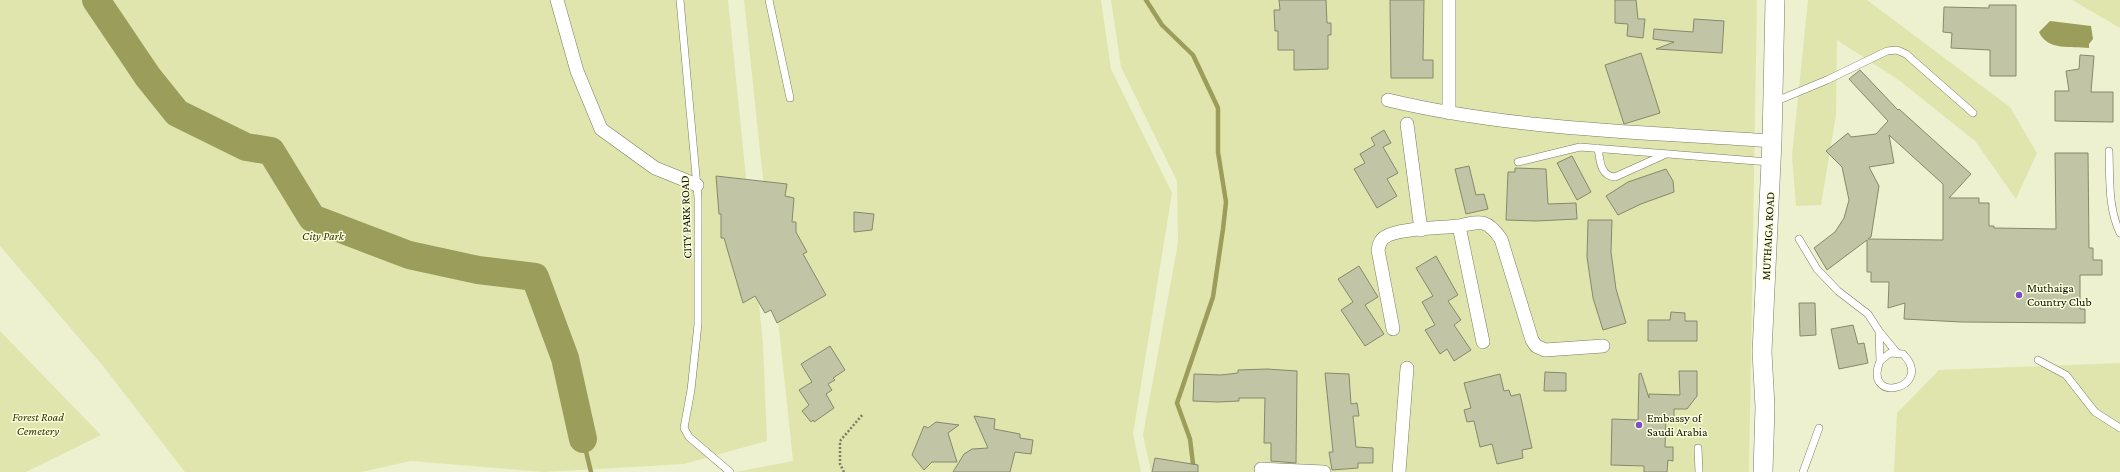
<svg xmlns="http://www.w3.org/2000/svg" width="2120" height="472" viewBox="0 0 2120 472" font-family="'Crimson Pro',serif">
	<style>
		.green { fill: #e0e5ad }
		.water { fill: #9a9e5a }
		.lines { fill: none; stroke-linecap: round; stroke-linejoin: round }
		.stream { stroke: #9a9e5a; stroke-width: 4.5 }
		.river { stroke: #9a9e5a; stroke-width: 28 }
		.building { fill: #c2c5a5; stroke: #86896a; fill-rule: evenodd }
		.lane-casing { stroke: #797c5e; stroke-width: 8 }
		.street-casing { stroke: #797c5e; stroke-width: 14 }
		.secondary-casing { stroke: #797c5e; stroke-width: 20 }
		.path { stroke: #7a7c67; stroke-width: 2.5; stroke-dasharray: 2 2; stroke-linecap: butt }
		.lane { stroke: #fff; stroke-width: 7 }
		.street { stroke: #fff; stroke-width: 13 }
		.secondary { stroke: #fff; stroke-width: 19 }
		.poi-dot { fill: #7c4dc5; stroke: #fbffdd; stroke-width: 1.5 }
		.labels { text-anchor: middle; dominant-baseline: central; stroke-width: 3; stroke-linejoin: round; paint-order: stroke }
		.street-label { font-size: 12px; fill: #0e0f05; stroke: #fbffdd }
		.park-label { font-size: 12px; font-style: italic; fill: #323400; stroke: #fbffdd }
		.poi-label { font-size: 12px; fill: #0e0f05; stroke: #fbffdd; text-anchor: start }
	</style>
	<rect width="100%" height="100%" fill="#eef1cf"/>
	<path class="green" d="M0 0H728L763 344 767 441 684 464 544 472 411 461 361 472H185L103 366 0 246Z
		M744 0H1101L1111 69 1172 193 1133 434 1141 472H736L793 461Z
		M1111 0H1757L1749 472H1151L1143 435 1178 243 1177 181 1121 67Z
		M1808 0H1867L2010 107 2037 153 2016 199 1975 141 1900 81 1837 40 1836 115 1821 205 1796 206 1792 156Z
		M2072 0H2120V28Z
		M0 331 101 435 26 472H0Z
		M2120 363V472H1894L1897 413 1939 370Z"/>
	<path class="water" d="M2050 21 2091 26 2093 39 2089 44V48C2072 46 2047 51 2039 32Z"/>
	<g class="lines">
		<path class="stream" d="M1146 0 1162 25 1193 55 1218 108V152L1226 202 1223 229 1213 297 1177 403 1190 439 1194 472
			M583 439 591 472"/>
		<path class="river" d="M96 0 148 77 177 113 246 147 271 151 312 218 409 255 478 270 535 277 565 358 583 439"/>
	</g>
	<path class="building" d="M1279 0H1326L1327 23H1331V35H1328V69L1294 70V50H1278V31H1275L1274 10H1280Z
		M1390 0H1424L1423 60H1433V78H1391Z
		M1615 0H1636L1638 19H1645L1643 38 1627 36 1628 24 1615 23Z
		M1989 5H2016V76H1990V50L1951 48 1952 33 1943 32 1944 7 1989 8Z
		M1694 19 1724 21 1722 53 1656 49 1674 42 1653 39 1654 29 1693 32Z
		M1641 53 1660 113 1624 124 1605 65Z
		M2080 55 2094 56 2091 92H2113V122L2055 121V91H2069L2066 71 2079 69Z
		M1860 70 1898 110 1899 109 1971 174 1949 198H1979V203H1989V226H1994V228L2056 229 2055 153H2088L2089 248H2093V260H2102V275H2080V309H2085V323L1961 322 1904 319 1905 303 1888 308 1889 282H1871V272H1867V240L1827 270 1814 248 1835 232 1844 218 1849 200 1842 167 1826 151 1848 133 1851 137 1876 134 1888 121 1849 79ZM1889 135 1943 184V240L1868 239 1871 237 1879 186 1869 167 1894 163Z
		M1384 130 1391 143 1383 147 1398 173 1387 179 1397 196 1377 208 1354 169 1365 163 1360 154 1375 145 1371 138Z
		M1572 156 1591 192 1577 200 1557 163Z
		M1469 166 1476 195 1484 194 1488 209 1466 214 1455 169Z
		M1515 168 1546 169 1548 204 1576 203 1577 219 1536 221 1506 220 1508 172H1515Z
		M1666 169 1673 181 1674 192 1641 204 1618 215 1606 196 1628 182Z
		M716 176 787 184 785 196 794 198 792 222H796V232L807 252 803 254 826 295 777 323 771 310 765 313 755 296 743 303 724 238H721V214H719Z
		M854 212 874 214 872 230 854 232Z
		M1588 220H1612L1611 252 1616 289 1626 323 1603 330 1593 298 1587 257Z
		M1436 256 1458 295 1448 301 1461 320 1454 325 1471 350 1454 361 1447 349 1440 354 1425 330 1435 325 1422 302 1433 296 1416 268Z
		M1359 266 1378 297 1365 305 1384 334 1365 346 1341 310 1353 302 1338 279Z
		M1799 303H1815L1816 335 1800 336Z
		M1671 312 1685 313V321H1697V341H1648V320H1670Z
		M1853 325 1858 344 1864 343 1868 363 1839 369 1831 329Z
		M830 346 845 370 833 378 835 380 828 384 832 390 826 394 834 408 814 422 813 420 811 422 802 411 809 405 799 390 812 382 801 364Z
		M1267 369 1297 371 1296 463 1271 461V443H1264L1265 398H1239V401L1218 402 1193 401 1194 374 1221 375 1238 373V370Z
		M1679 371H1697V396L1687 409H1674V418L1666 417 1665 447H1673V461L1668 460 1667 472H1644V466L1611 465 1612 419 1638 420 1639 374 1641 373 1649 398V394L1680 395Z
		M1545 372 1566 373V391H1544Z
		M1325 373 1349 374 1351 404 1357 403 1359 416H1353L1356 447 1373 448V463H1358V468L1332 470 1329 452H1333Z
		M1500 374 1504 391 1509 390 1511 396 1520 394 1532 448 1522 450 1523 458 1497 464 1492 444 1480 447 1474 421 1467 422 1464 410 1471 408 1464 383Z
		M974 416 995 419 994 429 1020 434V438L1033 440 1031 454 1015 452 1010 472H953L964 454 972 449 988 448Z
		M936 422 959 425 948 433 957 462H932L924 470 912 455 924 426 928 428Z
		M1155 458 1198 465V472H1152Z"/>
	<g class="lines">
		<defs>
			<path id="lane" d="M680 0 698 198V324L691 390 684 428 689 437 730 472
				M769 0 790 98
				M1774 102 1827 80 1887 51 1897 50 1906 54 1973 113
				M1598 148C1600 160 1600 176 1615 177L1666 154
				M2109 151C2110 179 2108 208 2120 233
				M1518 162 1580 147 1769 162
				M1799 239 1817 269 1838 291 1868 314 1879 331 1897 353
				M1879 332 1880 361
				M1890 353 1903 354C1936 388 1862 406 1880 361Z
				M2038 360 2066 375 2095 412 2120 428
				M1698 448 1699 472
				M1803 472 1819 428"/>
			<path id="street" d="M557 0 577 71 601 129 655 168 697 185
				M1449 0V113
				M1388 100C1513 130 1644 132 1772 141
				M1407 124 1421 230
				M1393 329 1378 250C1379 245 1380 240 1385 237 1397 228 1442 228 1459 226
				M1483 342 1459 226C1481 221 1487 219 1501 239L1532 340 1536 346 1545 350 1603 346
				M1261 469 1324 472
				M1399 472 1407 368"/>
			<path id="secondary" d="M1763 472 1765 407 1762 352 1772 141 1775 0"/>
		</defs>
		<use href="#lane" class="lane-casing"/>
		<use href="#street" class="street-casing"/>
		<use href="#secondary" class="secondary-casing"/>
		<path class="path" d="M844 472 840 464V441L863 414"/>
		<use href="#lane" class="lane"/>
		<use href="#street" class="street"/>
		<use href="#secondary" class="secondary"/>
	</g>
	<g class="poi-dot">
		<circle cx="2019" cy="295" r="4"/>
		<circle cx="1639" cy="425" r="4"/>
	</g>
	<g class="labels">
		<g class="street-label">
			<text transform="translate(686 217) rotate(-92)">CITY PARK ROAD</text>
			<text transform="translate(1768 236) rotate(-87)">MUTHAIGA ROAD</text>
		</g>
		<g class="park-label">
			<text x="323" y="236">City Park</text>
			<text x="38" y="417">Forest Road<tspan x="38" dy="14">Cemetery</tspan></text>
		</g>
		<g class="poi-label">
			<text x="2027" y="288">Muthaiga<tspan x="2027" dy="14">Country Club</tspan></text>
			<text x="1647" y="418">Embassy of<tspan x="1647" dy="14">Saudi Arabia</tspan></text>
		</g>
	</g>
</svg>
